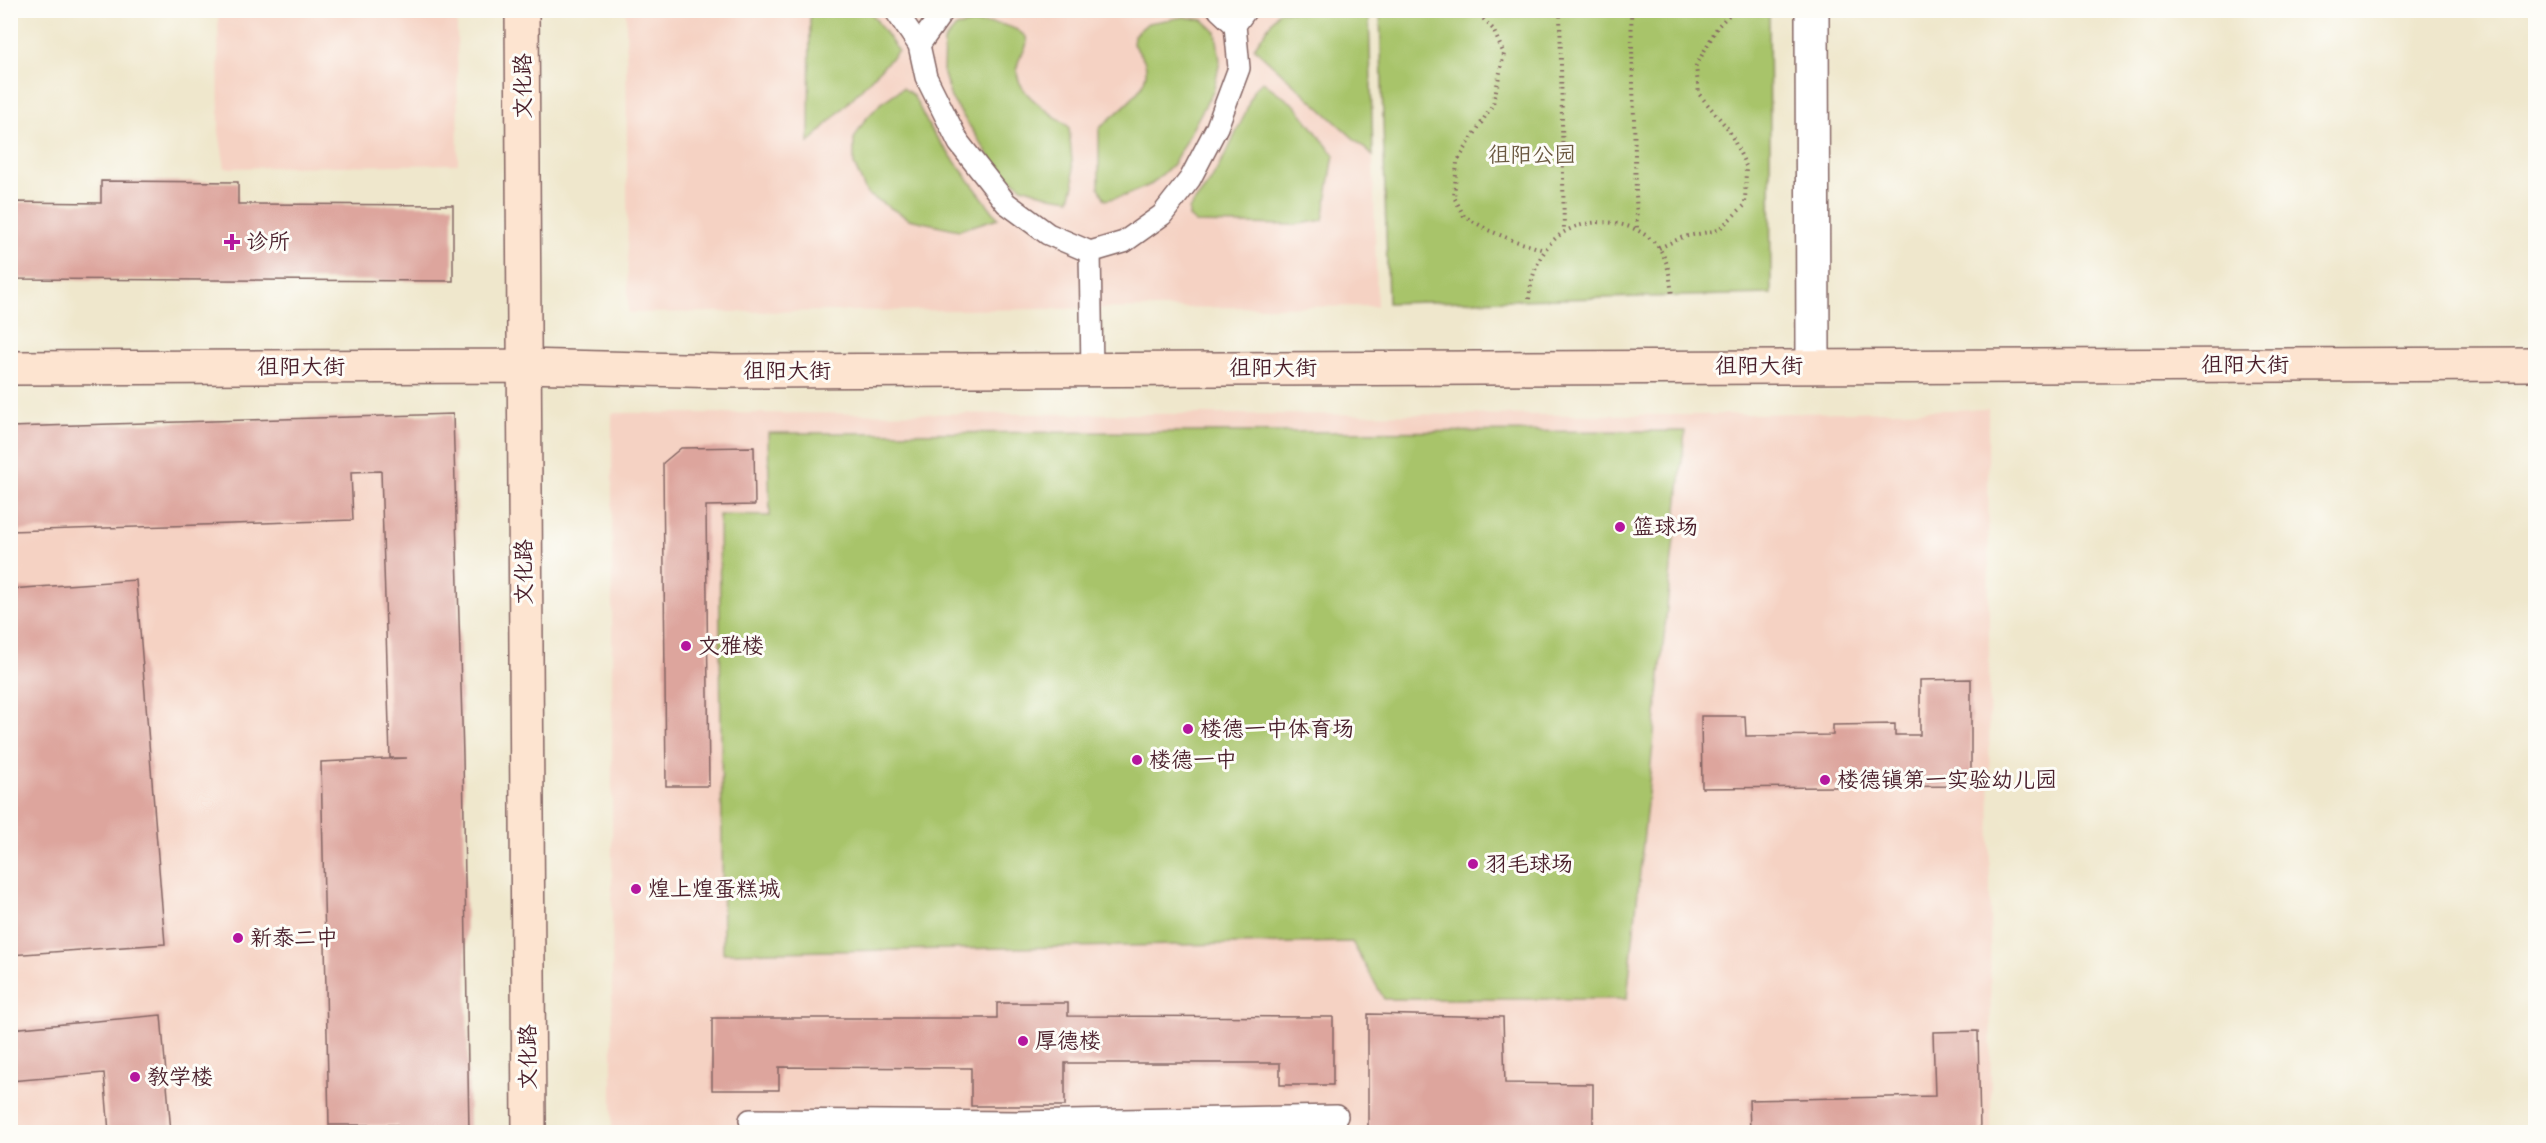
<svg xmlns="http://www.w3.org/2000/svg" width="2546" height="1143" viewBox="0 0 2546 1143" font-family="'Architects Daughter','LXGW WenKai TC',sans-serif">
	<style>
		.built { fill: #f5d2c3 }
		.green { fill: #a8c46b; stroke: #79724b; stroke-width: 1.5 }
		.building { fill: #dda59d }
		.lines { fill: none; stroke-linecap: round; stroke-linejoin: round }
		.lane-casing { stroke: #846563; stroke-width: 24 }
		.street-casing { stroke: #846563; stroke-width: 36 }
		.secondary-casing { stroke: #846563; stroke-width: 36 }
		.path { stroke: #846563; stroke-width: 4; stroke-dasharray: 1.5 4.5; stroke-linecap: butt }
		.lane { stroke: #fff; stroke-width: 21 }
		.street { stroke: #fff; stroke-width: 33 }
		.secondary { stroke: #fde4d0; stroke-width: 33 }
		.poi-dot { fill: #b5179e; stroke: #fdfcf7; stroke-width: 2 }
		.labels { text-anchor: middle; dominant-baseline: central; stroke-width: 6; stroke-linejoin: round; paint-order: stroke }
		.street-label { font-size: 22px; fill: #4a1f2b; stroke: #fdfcf7 }
		.park-label { font-size: 22px; fill: #6b5941; stroke: #fdfcf7 }
		.poi-label { font-size: 22px; fill: #4a1f2b; stroke: #fdfcf7; text-anchor: start }
	</style>
	<rect width="100%" height="100%" fill="#fdfcf7"/>
	<filter id="ink" filterUnits="userSpaceOnUse"><feTurbulence type="fractalNoise" baseFrequency=".0167" numOctaves="2"/><feDisplacementMap in="SourceGraphic" scale="12" xChannelSelector="R" yChannelSelector="G"/><feConvolveMatrix kernelMatrix="1 2 1 2 8 2 1 2 1" color-interpolation-filters="sRGB"/></filter>
	<filter id="wash" filterUnits="userSpaceOnUse"><feTurbulence type="fractalNoise" baseFrequency=".008" numOctaves="4" result="noise"/><feDisplacementMap in="SourceGraphic" scale="24" xChannelSelector="R" yChannelSelector="G"/><feGaussianBlur stdDeviation="1.35" result="paint"/><feColorMatrix in="noise" values="0 0 0 0 0 0 0 0 0 0 0 0 0 0 0 0 0 1.4 0 .05"/><feComposite in="paint" operator="in"/></filter>
	<g filter="url(#wash)">
		<rect width="100%" height="100%" fill="#efe7cc"/>
		<path class="built" d="M218 11H457L458 164 225 168 219 132Z
			M626 11H1369L1377 306 628 313Z
			M1988 409 1991 1132H612V413L1697 415Z
			M453 414 463 756 469 1132H11L10 427Z"/>
		<path class="green" d="M810 11H870L898 51 809 143Z
			M1279 11H1369L1373 156 1254 48Z
			M1380 11H1769L1771 294 1388 303Z
			M1184 17 1203 20 1216 32 1220 61 1214 89 1173 164 1152 184 1124 196 1105 200 1099 187V129C1115 112 1156 88 1144 60 1141 54 1136 49 1133 44L1134 35 1148 23Z
			M975 23C994 23 1012 23 1026 37 1029 49 1021 52 1018 63 1010 93 1052 112 1069 127L1074 185 1070 199 1050 196 1022 187 998 169 951 98 943 71 944 41 956 27Z
			M1263 82 1296 106 1334 155 1323 220 1294 225 1196 223 1189 217V209L1210 182 1228 150 1244 116 1254 89Z
			M903 88 913 95 931 130 998 218 959 230 909 219 867 194 854 164V139L864 121 881 103Z
			M1685 431 1627 999H1384L1352 942 723 953 719 515 770 516 768 433Z"/>
		<g id="blocks">
			<path class="building" d="M101 181 238 182V204L453 205V281L10 279V202L101 203Z
				M453 414 463 756 469 1132H397V1125H329L321 762 407 758H390L381 471 351 472 353 520 10 531V427Z
				M754 447 755 505 706 506 709 786H666L663 463 681 448Z
				M136 580 165 944 10 955V589Z
				M1971 679V786L1702 788 1701 716H1745L1746 736 1833 735V725L1895 724V735H1920V680Z
				M997 1003H1068V1016L1333 1017V1085H1280V1063H1065V1106H971V1068L779 1067V1090H712V1018H997Z
				M1368 1014 1503 1017 1505 1083 1593 1084V1132H1368Z
				M161 1015 171 1132H109L104 1073 10 1081V1029Z
				M1978 1031 1980 1132H1750L1749 1100 1935 1096 1933 1032Z"/>
		</g>
	</g>
	<g filter="url(#ink)">
		<use href="#blocks" fill-opacity="0" stroke="#846563" stroke-width="1.5"/>
		<g class="lines">
			<defs>
				<path id="lane" d="M895 10 919 45
					M944 10 919 45 926 77 959 143 1006 203 1048 234 1090 252 1124 242 1162 215 1190 179 1217 127 1239 68 1235 25 1219 10
					M1235 25 1246 10
					M1090 252 1092 369
					M750 1120 1017 1122
					M1017 1132V1122L1337 1116"/>
				<path id="street" d="M1812 10 1813 365"/>
				<path id="secondary" d="M522 10 529 1132
					M10 368 523 366 724 371 2536 364"/>
			</defs>
			<use href="#lane" class="lane-casing"/>
			<use href="#street" class="street-casing"/>
			<use href="#secondary" class="secondary-casing"/>
			<path class="path" d="M1475 10 1493 29 1504 54 1493 104 1457 162 1454 197 1464 216 1488 230 1512 240 1544 250
				M1560 10 1564 231
				M1631 10 1637 228
				M1659 248 1683 237 1718 230 1745 205 1746 166 1729 130 1699 94 1696 66 1718 26 1734 10
				M1529 299C1531 282 1534 267 1544 252 1567 213 1633 213 1659 248 1669 262 1670 279 1672 296"/>
			<use href="#lane" class="lane"/>
			<use href="#street" class="street"/>
			<use href="#secondary" class="secondary"/>
		</g>
	</g>
	<g class="poi-dot">
		<path d="M229 233h6v6h6v6h-6v6h-6v-6h-6v-6h6z"/>
		<circle cx="1620" cy="527" r="6"/>
		<circle cx="686" cy="646" r="6"/>
		<circle cx="1188" cy="729" r="6"/>
		<circle cx="1137" cy="760" r="6"/>
		<circle cx="1825" cy="780" r="6"/>
		<circle cx="1473" cy="864" r="6"/>
		<circle cx="636" cy="889" r="6"/>
		<circle cx="238" cy="938" r="6"/>
		<circle cx="1023" cy="1041" r="6"/>
		<circle cx="135" cy="1077" r="6"/>
	</g>
	<g class="labels">
		<g class="street-label">
			<text transform="translate(523 86) rotate(-90)">文化路</text>
			<text x="2245" y="365">徂阳大街</text>
			<text x="1759" y="366">徂阳大街</text>
			<text x="301" y="367">徂阳大街</text>
			<text x="1273" y="368">徂阳大街</text>
			<text x="787" y="371">徂阳大街</text>
			<text transform="translate(524 572) rotate(-90)">文化路</text>
			<text transform="translate(528 1057) rotate(-90)">文化路</text>
		</g>
		<g class="park-label">
			<text x="1532" y="155">徂阳公园</text>
		</g>
		<g class="poi-label">
			<text x="246" y="242">诊所</text>
			<text x="1632" y="527">篮球场</text>
			<text x="698" y="646">文雅楼</text>
			<text x="1200" y="729">楼德一中体育场</text>
			<text x="1149" y="760">楼德一中</text>
			<text x="1837" y="780">楼德镇第一实验幼儿园</text>
			<text x="1485" y="864">羽毛球场</text>
			<text x="648" y="889">煌上煌蛋糕城</text>
			<text x="250" y="938">新泰二中</text>
			<text x="1035" y="1041">厚德楼</text>
			<text x="147" y="1077">教学楼</text>
		</g>
	</g>
	<rect width="2546" height="1143" fill="none" stroke="#fdfcf7" stroke-width="36"/>
</svg>
